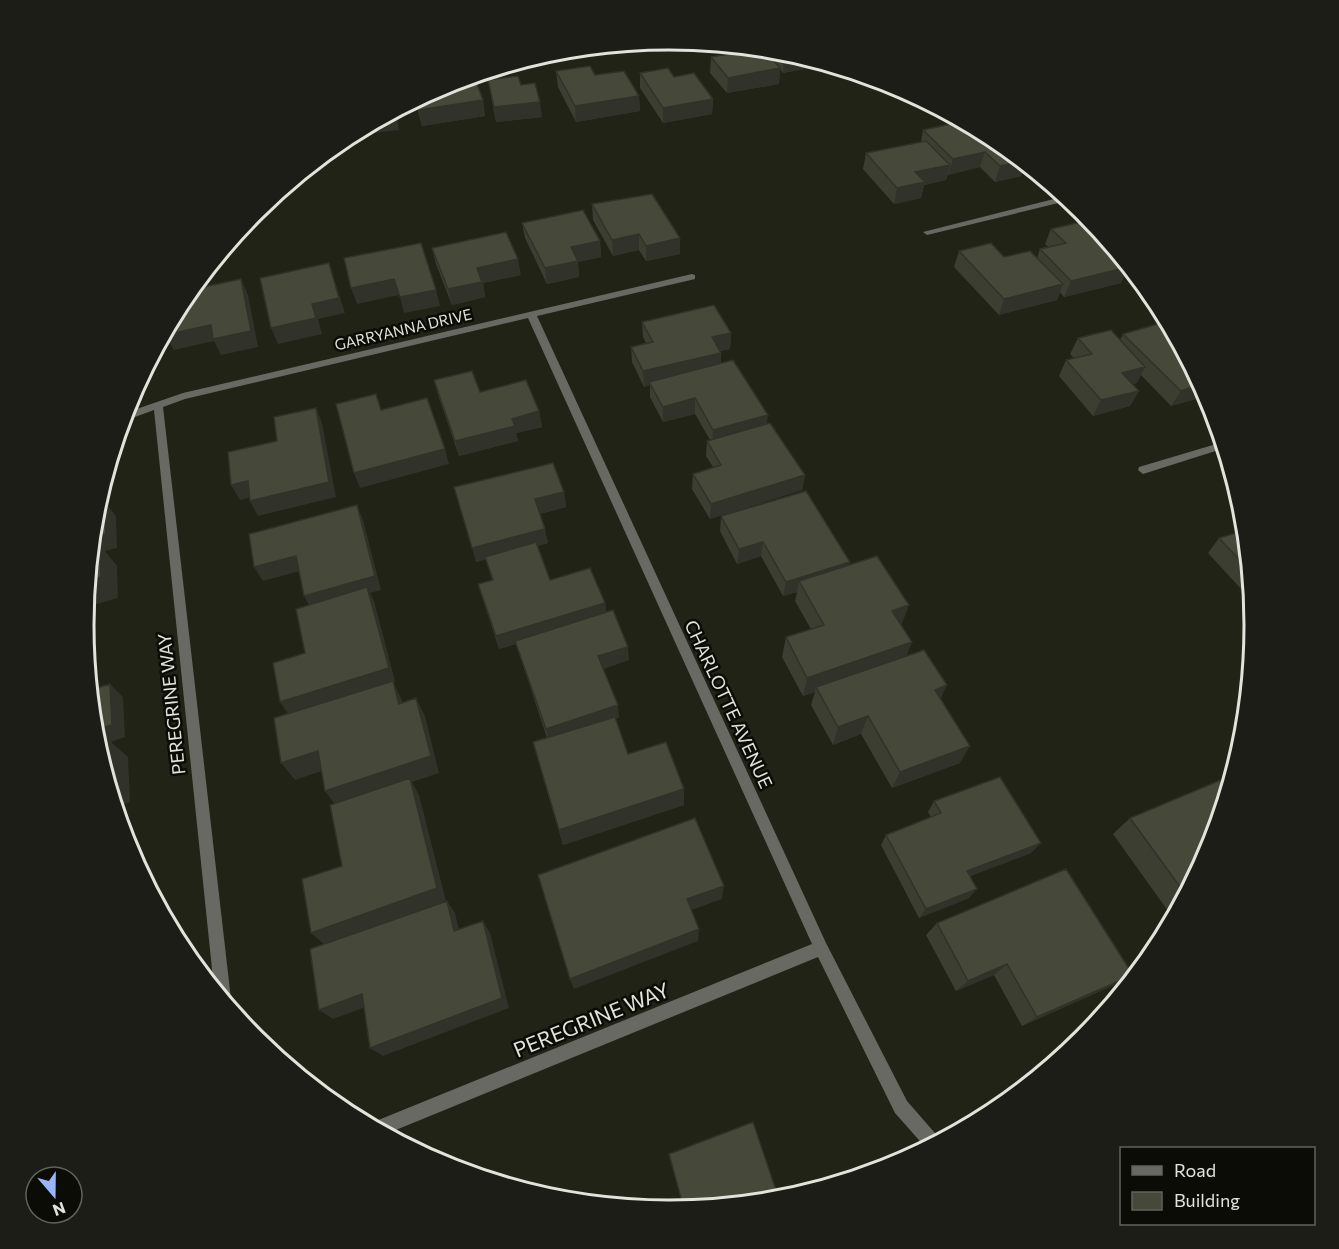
<svg xmlns="http://www.w3.org/2000/svg" width="1339" height="1249" viewBox="0 0 1339 1249" font-family="Commissioner,sans-serif">
	<style>
		.lines { fill: none; stroke-linecap: round; stroke-linejoin: round }
		.street { fill: #686962; fill-rule: evenodd }
		.wall { fill: #3c3e32 }
		.shaded-wall { fill: #313229 }
		.building { fill: #46483a; stroke: #313229; stroke-width: 1.5 }
		.labels { text-anchor: middle; dominant-baseline: central; stroke-width: 5; stroke-linejoin: round; paint-order: stroke }
		.far-street-label { font-size: 15px; fill: #e2e4db; stroke: #0b0c06 }
		.street-label { font-size: 18px; fill: #e2e4db; stroke: #0b0c06 }
		.near-street-label { font-size: 21px; fill: #e2e4db; stroke: #0b0c06 }
		.rim { fill: none; stroke: #e2e4db; stroke-width: 3 }
	</style>
	<rect width="100%" height="100%" fill="#212316"/>
	<g class="lines">
		<path class="street" d="M673 39 511 66 508 65 523 60 636 42Z
			M1066 196 1071 200 927 235 923 232Z
			M692 274 695 275V279L537 316 826 943 907 1101 941 1140 926 1148 895 1113 818 957 386 1134 370 1125 371 1123 812 944 528 318 185 399 163 407 231 999 228 1005 214 988 154 410 124 421 125 413 183 393Z
			M1223 442 1225 448 1143 474 1138 470 1139 467Z"/>
	</g>
	<path class="wall" d="M728 45 762 48 764 50V48L784 50 830 64 783 73 780 69 779 84 727 93 710 73 711 57 727 55Z
		M556 71 595 75 639 96 640 111 576 122 558 87Z
		M640 73 674 77 713 99 712 114 663 123 640 88Z
		M488 80 521 85 542 117 496 122Z
		M444 84 483 100 485 116 422 126 415 100 440 87 444 86Z
		M941 109 957 117 949 119Z
		M923 130 995 138 1037 172 1031 174 1024 167 1021 176 995 182 980 167 948 175V174L946 180 924 185 921 198 894 204 863 169 866 153 921 142Z
		M592 204 680 254 646 261 639 250 613 256 593 220Z
		M522 223 600 241 601 257 578 262 579 277 547 284 525 238Z
		M1095 224 1117 251 1112 252 1121 283 1064 297 1060 292 1057 300 999 315 954 267 959 251 1004 257 1037 258 1040 249 1048 247 1045 244 1051 229 1091 232Z
		M432 248 521 275 483 283 485 297 452 305 436 264Z
		M1168 321 1206 392 1203 397 1171 406 1141 375 1137 383 1133 384 1139 391 1130 406 1093 416 1059 376 1066 360 1074 358 1070 354 1078 338 1120 340 1123 334Z
		M642 322 731 333 730 349 720 351 721 363 805 475 802 490 710 519 692 489 693 474 713 467 706 456 707 441 710 440 695 414 663 422 650 397V385L644 387 632 362 631 347 646 343 643 337Z
		M434 380 480 392 539 411 542 427 516 433 518 441 459 456 438 395Z
		M564 492 566 507 540 514 548 543 537 546 550 580 605 603 606 612 629 660 603 669 619 717 615 719 628 754 684 789V805L563 845 533 742 547 738 516 644 499 649 478 584 492 580 486 559 476 562Z
		M721 516 849 565 909 605 901 625 912 642 906 656 940 699 960 763 892 788 861 734 833 745 811 705 815 692 803 696 782 657 786 637 811 629 795 601 797 592 783 596 761 556 737 564 720 531Z
		M1246 530 1253 602 1208 553 1219 538Z
		M934 801 1031 853 970 876 969 898 919 918 881 845 886 835 931 817 928 812Z
		M1130 818 1210 849 1173 918 1113 834Z
		M937 923 1114 985 1022 1026 994 975 956 991 926 935Z
		M669 1154 779 1199 684 1209Z"/>
	<path class="shaded-wall" d="M799 55 830 64 783 73 784 57Z
		M780 68 779 84 727 93 728 78Z
		M639 96 640 111 576 122 575 106Z
		M713 99 712 114 663 123V108Z
		M483 100 485 116 422 126 419 110Z
		M540 102 542 117 496 122 494 107Z
		M396 110 399 130 347 136 386 116Z
		M950 114 957 117 949 119Z
		M985 152 980 167 948 175 953 159Z
		M1023 161 1026 163 1021 176 995 182 1000 166Z
		M950 165 946 180 924 185 921 198 894 204 897 188 915 172Z
		M1032 168 1037 172 1031 174Z
		M639 234V250L613 256 612 240Z
		M680 238V254L646 261V246Z
		M600 241 601 257 578 262 579 277 547 284 545 268 571 247Z
		M1113 246 1117 251 1110 253Z
		M518 259 521 275 483 283 485 297 452 305 448 289 477 268Z
		M329 263 345 313 318 319 322 334 278 344 271 328 312 304Z
		M1128 267 1121 283 1064 297 1071 281Z
		M241 279 248 295 258 347 221 355 214 341 174 350 165 335Z
		M394 279 399 295 357 304 351 288Z
		M1063 284 1057 300 999 315 1004 299Z
		M436 290 440 306 404 313 400 297Z
		M731 333 730 349 712 353V337Z
		M157 346 158 358 151 359Z
		M721 353V368L649 382 650 385 644 387 643 371Z
		M1145 367 1137 383 1114 388 1122 373Z
		M1202 384 1206 392 1203 397 1171 406 1181 391Z
		M1139 391 1130 406 1093 416 1101 400Z
		M695 398V414L663 422V407Z
		M316 408 322 423 336 497 258 516 250 501Z
		M539 411 542 427 516 433 518 441 459 456 455 441 512 419Z
		M768 415 766 430 712 445 713 430Z
		M445 449 449 464 360 488 354 473Z
		M805 475 802 490 710 519 711 504Z
		M248 481 256 496 240 500 231 485Z
		M564 492 566 507 538 514 535 499Z
		M104 501 116 516 117 548 105 551 117 566 118 598 89 606 90 651 87 652 84 624 93 537Z
		M357 505 363 520 381 590 370 593 374 601 395 681 393 682 402 700 408 722 289 715 280 702 369 594 312 610 304 596Z
		M545 529 548 543 476 562 472 548Z
		M763 542 761 556 737 564 739 549Z
		M296 556 304 570 263 581 254 567Z
		M850 562 846 576 799 581 797 592 783 596 786 582Z
		M605 603 607 617 499 649 496 636Z
		M909 605 901 625 885 631 892 611Z
		M912 642 904 661 816 687 815 692 803 696 807 678Z
		M628 647 629 660 600 670 598 656Z
		M110 684 123 697 125 737 111 742 128 757 130 802 116 807 95 738 94 730Z
		M947 685 938 704 935 690Z
		M416 698 425 716 439 773 412 782 419 795 446 901 325 945 311 933 437 888 337 807 325 791Z
		M618 705 619 717 549 741 546 729Z
		M868 716 861 734 833 745 838 727Z
		M970 746 960 763 892 788 900 772Z
		M318 751 330 768 295 780 281 763Z
		M684 789V805L563 845 559 830Z
		M1041 843 1031 853 959 880 967 871Z
		M724 886 722 899 686 912 687 899Z
		M977 889 969 898 919 918 926 909Z
		M447 901 455 913 462 943 454 931Z
		M483 921 490 933 509 1008 383 1056 370 1048Z
		M699 929 698 941 574 989 570 979Z
		M1007 964 994 975 956 991 968 981Z
		M1133 975 1114 985 1022 1026 1037 1017Z
		M362 994 374 1004 333 1019 319 1010Z"/>
	<path class="building" d="M729 45 762 48 780 68 728 78 711 57 736 53Z
		M778 50H784L799 55 784 57Z
		M590 66 595 75 624 71 639 96 575 106 556 71Z
		M668 68 674 77 694 73 713 99 663 108 640 73Z
		M474 76 483 100 419 110 415 100 440 87 445 86 444 84 446 83 464 78Z
		M518 76 521 85 535 83 540 102 494 107 488 80Z
		M395 111 396 114 386 116Z
		M964 121 995 138 1023 161 1000 166 985 152 953 159 923 130Z
		M926 141 950 165 915 172 925 182 897 188 866 153Z
		M652 194 680 238 646 246 639 234 612 240 592 204Z
		M583 210 600 241 571 247 578 261 545 268 522 223Z
		M1081 222 1128 267 1071 281 1040 249 1066 243 1051 229Z
		M506 232 518 259 477 268 482 282 448 289 432 248Z
		M421 243 436 290 400 297 394 279 351 288 344 258Z
		M991 243 1004 257 1030 251 1063 284 1004 299 959 251Z
		M329 263 339 298 312 304 316 318 271 328 260 278Z
		M241 279 251 331 213 339 211 325 165 335V333L183 299 185 296 189 295V292L190 290Z
		M714 305 731 333 712 337 721 353 643 371 631 347 653 342 642 322Z
		M1168 321 1202 384 1181 391 1123 334Z
		M1111 330 1145 367 1122 373 1139 391 1101 400 1066 360 1092 354 1078 338Z
		M733 360 768 415 713 430 695 398 663 407 649 382Z
		M472 371 480 392 526 380 539 411 512 419 515 426 455 441 434 380Z
		M376 394 381 410 427 398 445 449 354 473 336 404Z
		M316 408 329 482 250 501 248 481 231 485 228 452 277 441 274 417Z
		M770 423 805 475 711 504 693 474 721 465 707 441Z
		M553 463 564 492 535 499 545 529 472 548 454 487Z
		M806 491 850 562 786 582 763 542 739 549 721 516Z
		M104 501 106 534 93 537 95 510 98 503Z
		M357 505 375 576 304 596 296 556 254 567 249 534Z
		M1246 530 1250 571 1219 538Z
		M536 542 550 580 590 568 605 603 496 636 478 584 493 580 485 557Z
		M99 545 101 577 88 581 92 547Z
		M877 556 909 605 892 611 912 642 807 678 786 637 824 625 799 581Z
		M367 587 389 668 280 702 273 663 305 653 296 609Z
		M613 610 628 647 598 656 618 705 546 729 515 641Z
		M924 650 947 685 935 690 970 746 900 772 868 716 838 727 816 687Z
		M393 681 399 704 416 698 431 756 325 791 318 751 281 763 274 718Z
		M110 684 112 725 94 730 90 690Z
		M615 717 628 754 666 742 684 789 559 830 533 742Z
		M108 740 110 786 97 743Z
		M1000 777 1041 843 967 871 977 889 926 909 886 835 941 813 934 801Z
		M1228 777 1231 780 1210 849 1186 895 1130 818Z
		M410 778 437 888 311 933 302 879 342 866 330 805Z
		M695 818 724 886 687 899 699 929 570 979 538 875Z
		M1066 869 1133 975 1037 1017 1007 964 968 981 937 923Z
		M447 901 454 931 483 921 502 998 370 1048 362 994 319 1010 310 949Z
		M753 1122 779 1199 684 1209 669 1154Z"/>
	<g class="labels">
		<g class="far-street-label">
			<text transform="translate(403 329) rotate(-13)">GARRYANNA DRIVE</text>
		</g>
		<g class="street-label">
			<text transform="translate(171 704) rotate(-96)">PEREGRINE WAY</text>
			<text transform="translate(729 704) rotate(65)">CHARLOTTE AVENUE</text>
		</g>
		<g class="near-street-label">
			<text transform="translate(591 1019) rotate(-22)">PEREGRINE WAY</text>
		</g>
	</g>
	<path d="M0 0H1339V1249H0ZM94 625a575 575 0 1 1 1150 0a575 575 0 1 1-1150 0Z" fill="#1c1d17" fill-rule="evenodd"/>
	<path class="rim" d="M94 625a575 575 0 1 1 1150 0a575 575 0 1 1-1150 0Z"/>
	<rect x="1120" y="1147" width="195" height="78" fill="#0b0c06" stroke="#61625b" stroke-width="1.5"/>
	<rect x="1132" y="1166" width="30" height="9" fill="#686962" stroke="#61625b" stroke-width="1.5"/>
	<text x="1174" y="1177" font-size="18" fill="#e2e4db">Road</text>
	<rect x="1132" y="1192" width="30" height="18" fill="#46483a" stroke="#61625b" stroke-width="1.5"/>
	<text x="1174" y="1207" font-size="18" fill="#e2e4db">Building</text>
	<g transform="translate(54 1195) rotate(160)"><circle r="28" fill="#0b0c06" stroke="#61625b" stroke-width="1.5"/>
	<path d="M0-4.5L10 22L0 15L-10 22Z" fill="#98b5fd"/>
	<text y="-9" font-size="16" font-weight="bold" text-anchor="middle" fill="#e2e4db">N</text>
	</g>
</svg>
